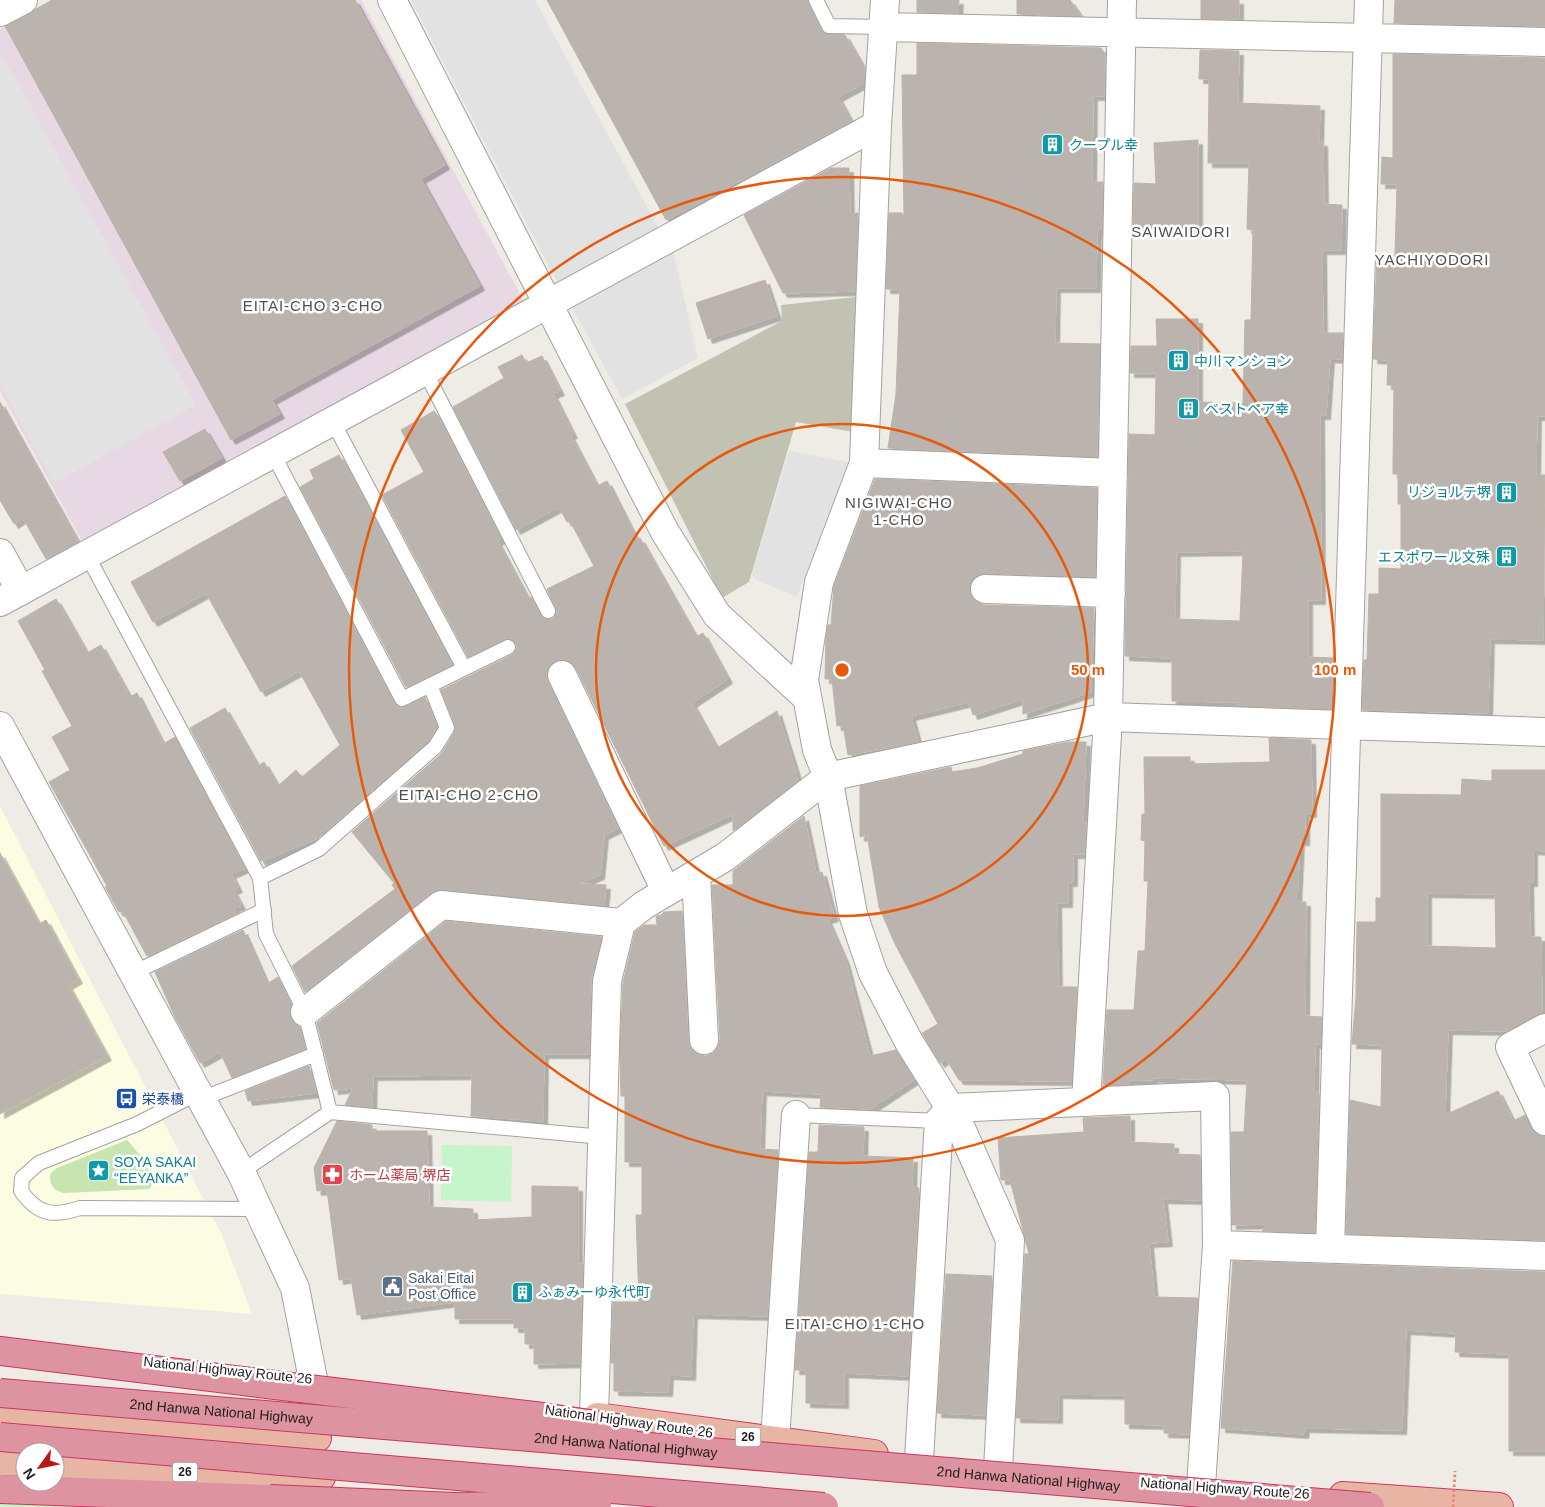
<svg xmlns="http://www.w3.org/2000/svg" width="1545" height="1507" viewBox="0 0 1545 1507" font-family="Helvetica,'Noto Sans JP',sans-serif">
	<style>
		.industrial { fill: #e7d8e3 }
		.education { fill: #fbfce1 }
		.construction { fill: #c1c2b2 }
		.grass { fill: #c8e4b0 }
		.park { fill: #c6f4cb }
		.parking { fill: #e2e2e2 }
		.building { fill: #bbb4ae; stroke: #beb3a9; fill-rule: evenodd; filter: url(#shadow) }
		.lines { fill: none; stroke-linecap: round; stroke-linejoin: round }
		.service-casing { stroke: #a2a2a2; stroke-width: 16 }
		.minor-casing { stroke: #a2a2a2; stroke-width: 30 }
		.tertiary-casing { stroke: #a2a2a2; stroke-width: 30 }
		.trunk-casing { stroke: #ca3563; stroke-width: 30 }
		.motorway-casing { stroke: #ca3563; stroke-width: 30 }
		.service { stroke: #fff; stroke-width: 14 }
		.minor { stroke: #fff; stroke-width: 28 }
		.tertiary { stroke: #fff; stroke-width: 28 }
		.trunk { stroke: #e8b4a3; stroke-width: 28 }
		.motorway { stroke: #de94a0; stroke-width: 28 }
		.motorway-bridge-casing { stroke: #ca3563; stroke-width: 30; stroke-linecap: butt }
		.path-bridge { stroke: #ec8878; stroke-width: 3; stroke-dasharray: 2.5 2.5; stroke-linecap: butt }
		.motorway-bridge { stroke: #de94a0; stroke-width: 28 }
		.ring { fill: none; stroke: #e8590c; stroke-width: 2.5 }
		.labels { text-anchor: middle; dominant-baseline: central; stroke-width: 5; stroke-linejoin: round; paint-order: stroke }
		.shield { fill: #fff; stroke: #626262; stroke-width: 1 }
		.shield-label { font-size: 12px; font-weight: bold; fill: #1e1e1e }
		.culture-label { font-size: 14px; fill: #0d838f; stroke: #fff; text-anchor: start }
		.transit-label { font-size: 14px; fill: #164399; stroke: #fff; text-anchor: start }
		.health-label { font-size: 14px; fill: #be3a42; stroke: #fff; text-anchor: start }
		.service-label { font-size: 14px; fill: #4e5e75; stroke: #fff; text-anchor: start }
		.street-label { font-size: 14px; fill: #1e1e1e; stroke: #fff }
		.neighbourhood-label { font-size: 15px; letter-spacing: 1px; fill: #515151; stroke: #fff }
		.centre { fill: #e8590c; stroke: #fff; stroke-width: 2.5 }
		.ring-label { font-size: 15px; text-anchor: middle; font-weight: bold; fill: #e8590c; stroke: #fff; stroke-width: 5; stroke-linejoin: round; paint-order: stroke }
	</style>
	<defs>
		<filter id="shadow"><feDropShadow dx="4.5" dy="4.5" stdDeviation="0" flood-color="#0004"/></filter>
	</defs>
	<rect width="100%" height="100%" fill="#eeece5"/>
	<path class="industrial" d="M51 0H361L526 305 82 541 0 391V29Z"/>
	<path class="education" d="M0 806 222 1235 252 1314 0 1294Z"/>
	<path class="construction" d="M856 297 858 375 853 432 796 422 749 582 722 598 625 404 782 321 781 305Z"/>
	<path class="grass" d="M127 1140C139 1153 148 1165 153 1181L150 1189 64 1193C53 1191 48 1183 51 1173L57 1168Z"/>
	<path class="park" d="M442 1145 512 1146 511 1202 441 1200Z
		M0 1501 95 1507H0Z"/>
	<path class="parking" d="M411 0H535L659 229 557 282Z
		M0 51 196 405 54 483 0 385Z
		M673 251 698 358 622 399 569 302Z
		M789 451 848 462 797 597 755 579 752 574Z"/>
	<path class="building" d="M52 0H355L445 165 421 179 480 286 272 400 280 414 231 440 5 26Z
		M547 0H807L824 33 845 35 865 70 864 83 838 97 851 121 666 220Z
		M917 0H959L958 13 917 12Z
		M1017 0H1070L1081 16 1017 14Z
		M1201 0H1239V19H1201Z
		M1395 0H1545V26L1394 23Z
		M917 43 1101 48 1105 54 1104 96H1093L1092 182H1103L1102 229H1099L1097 233 1096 288H1056L1055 343 1100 344 1097 457 888 448 896 394 900 289H886L889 213H902L904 217 902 75H917Z
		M1200 50 1239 51 1238 103 1320 106 1319 142H1323L1324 204 1342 205 1341 250H1322L1323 333H1343L1342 359 1330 358 1326 415H1320L1321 600H1308V657L1333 658 1331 709 1237 706V702L1172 701V658L1125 656 1129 434 1155 435 1156 373H1130L1131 346H1157L1156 319H1198V402L1243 403 1245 320H1251L1253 230 1247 229 1249 163H1208L1209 79H1199ZM1243 551 1240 621 1175 619 1176 552Z
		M1393 54 1545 58V416H1537L1536 475H1545L1543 640 1490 639 1488 713 1362 710 1364 660H1367L1369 594H1379V568L1401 569V504H1398V474H1393V464L1394 385H1387L1388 360 1373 359 1377 255 1395 256 1397 184H1381L1382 157 1393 158Z
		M1198 140V232L1133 230 1134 183 1156 184 1154 143Z
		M831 168H849L850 214 858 213 855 291 783 293 744 215Z
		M765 280 777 316 708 339 696 303Z
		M522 355 526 363 542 356 560 391 553 394 573 434 570 435 597 486 607 481 637 540 640 538 696 637 703 633 728 679 692 703 717 748 777 711 796 772 797 782 733 831V814L664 846 576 668 570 662 563 659 556 661 549 667 546 674 548 682 618 828 604 835 600 875 578 884 606 885 604 906 442 890 431 893 305 992 292 966 395 889 392 885 394 883 352 832 441 754 454 733 455 725 441 690 512 655 517 648 516 643 508 638 468 657 382 495 424 472 401 430 434 411 438 416 501 539 497 541 528 599 531 597 543 618 552 619 557 612 547 589 594 566 570 521 567 522 559 507 516 530 453 407 504 378 498 367Z
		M0 402 78 542 46 559 23 518 14 524 0 500Z
		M205 429 222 458 180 481 163 452Z
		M339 455 452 665 406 687 300 487 314 479 310 470Z
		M875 479 1097 488 1095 577 986 573 977 576 972 581 969 588 972 597 977 602 984 605 1094 608 1091 692 1023 714V699L973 715 969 702 911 716 918 742 848 755 843 725 837 726 832 679H825L826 638 828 625H831L834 586Z
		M285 496 394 703 402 708 425 697 437 727 428 741 318 838 261 861 190 728 225 708 258 766 264 762 278 786 296 770 302 777 340 745 299 671 261 692 206 593 153 622 131 582Z
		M56 599 87 653 101 645 130 697 137 693 163 744 175 737 245 868 231 874 238 888 233 890 241 905 234 908 236 914 147 956 122 910 119 912 105 887 107 886 49 782 70 770 52 737 72 726 42 671 45 670 18 621Z
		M1269 738 1311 740 1312 813H1305V841H1300L1297 902H1306L1305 1016 1322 1017 1321 1044H1315L1314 1091 1319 1093 1315 1233 1262 1231 1268 1224 1232 1225 1231 1132H1244L1247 1080 1153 1078V1080H1129V1084L1103 1085 1107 1010H1134L1138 951H1145L1148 881H1144L1145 841 1141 840 1142 814H1145L1144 757H1190V764L1270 762Z
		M1068 742H1086L1083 823 1086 822 1085 854H1073V882H1068V903H1057L1058 987H1077L1072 1081 959 1080 946 1059 940 1063 922 1033 938 1024 895 944 879 907 867 835 860 837V786L951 767 952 772 977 768 1023 754V751Z
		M1492 770H1545V851L1533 850V882H1529L1530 937H1541L1542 1013 1507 1031 1448 1030 1445 1115 1498 1091 1513 1121 1525 1115 1536 1134 1545 1136V1240L1346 1234 1350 1100 1381 1107 1382 1045 1352 1044 1356 997 1357 922H1376V898H1381V794L1461 795 1462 779 1492 781ZM1427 893 1495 894 1496 948 1427 946Z
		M804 816 816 873 822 872 834 917 827 919 845 960 870 1056 896 1050 914 1080 870 1109 820 1107 821 1094 762 1091 760 1149 778 1150 767 1316 693 1314 691 1376 669 1375 668 1392 614 1391V1363H611L613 1302H639L636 1215H642V1162H625V1096H621L620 1054 623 983 635 932 644 925H657L656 916 661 915 664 912 682 911 688 1041 691 1049 697 1054 705 1056 713 1053 718 1047 720 1039 712 885H733V871Z
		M0 853 39 924 46 920 78 979 68 985 107 1056 0 1114Z
		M446 921 602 937 591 980 589 1054H544L543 1121 471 1116 472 1075 373 1076 372 1107 345 1105 353 1088 334 1090 317 1023Z
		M243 930 267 984 278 977 292 1005 290 1015 293 1022 300 1027 305 1049 232 1078 220 1052 200 1063 174 1015 155 972Z
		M309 1066 316 1093 248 1101 245 1091Z
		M1130 1116V1142L1174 1144V1154L1200 1155 1201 1200 1163 1199 1168 1242 1149 1243 1154 1297 1198 1298 1189 1434 1164 1433V1425L1125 1424V1395L1058 1394V1419L1016 1418 1025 1254H1029L1010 1180H1001L998 1138 1084 1132 1083 1118Z
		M337 1121 372 1125V1131H427L429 1207 473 1209V1220L532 1217V1186L578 1187V1264H583L580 1363 534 1364V1344H525V1328H514V1319H455V1302L357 1315 351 1278 339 1280 327 1190 317 1191 314 1168Z
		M819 1125 864 1127 863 1156 913 1158 912 1187 919 1188 908 1376 844 1373V1404L806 1403V1370H795L809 1152H818Z
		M1233 1261 1545 1272V1451H1509V1354L1455 1352 1456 1333 1406 1330 1402 1430 1305 1428 1304 1434 1221 1428Z
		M946 1274 992 1276 985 1415 937 1413Z"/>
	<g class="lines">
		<defs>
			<path id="service" d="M816 0 829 26 884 27
				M425 371 548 611
				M333 422 464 668
				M273 454 402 699 508 647
				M87 555 260 878 266 934 305 1012 330 1112 241 1172
				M260 878 319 849 435 747 447 728 430 685
				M133 973 264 910
				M198 1093 137 1124 39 1163 22 1178 21 1191C38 1215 53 1217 80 1208L258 1209
				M201 1099 316 1054
				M330 1112 603 1137
				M796 1115 939 1121"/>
			<path id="minor" d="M392 0 665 532 717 615 807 698
				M885 0 877 125 864 463 819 582 804 680 817 750 828 777 853 914 873 973 909 1042 957 1119 1010 1240 998 1470
				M0 12 23 0
				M884 27 1545 42
				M864 463 1113 473
				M0 553 21 591
				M985 589 1111 593
				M0 602 877 125
				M562 675 666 891
				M0 726 198 1093
				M696 875 704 1040
				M305 1012 441 905 621 923
				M1545 1028 1510 1047 1545 1121
				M1086 1102 1108 717 1122 0
				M1217 1245 1545 1256
				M1330 1248 1369 0
				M594 1416 607 981 621 923 644 905 725 857 828 777 1108 717 1545 732
				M775 1441 796 1115
				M919 1460 939 1121 951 1108 1215 1096 1217 1245 1201 1486"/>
			<path id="tertiary" d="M198 1093 241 1172 295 1288 313 1379 315 1412"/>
			<path id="trunk" d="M0 1409 317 1438
				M597 1417 874 1454
				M0 1461 25 1462
				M55 1464 321 1477
				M1343 1496 1499 1507"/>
			<path id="motorway" d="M0 1351 275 1385
				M0 1489 270 1499"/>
		</defs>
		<use href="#service" class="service-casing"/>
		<use href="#minor" class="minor-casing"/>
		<use href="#tertiary" class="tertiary-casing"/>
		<use href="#trunk" class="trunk-casing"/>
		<use href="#motorway" class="motorway-casing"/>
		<use href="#service" class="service"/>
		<use href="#minor" class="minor"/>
		<use href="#tertiary" class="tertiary"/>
		<use href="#trunk" class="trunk"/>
		<use href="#motorway" class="motorway"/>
		<defs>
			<g id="motorway-bridge">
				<path d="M275 1385 543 1417 623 1429"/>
				<path id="s1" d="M0 1393 1370 1507"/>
				<path d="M0 1437 824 1507"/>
				<path d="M270 1499 455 1507 597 1504"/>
			</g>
		</defs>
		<use href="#motorway-bridge" class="motorway-bridge-casing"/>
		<path class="path-bridge" d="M1453 1507 1455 1471"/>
		<use href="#motorway-bridge" class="motorway-bridge"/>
	</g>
	<g class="ring">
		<circle cx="842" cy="670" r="246"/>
		<circle cx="842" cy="670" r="493"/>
	</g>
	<defs>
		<symbol id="building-square" viewBox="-11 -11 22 22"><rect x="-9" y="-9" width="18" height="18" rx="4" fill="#0f9aa8" stroke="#fff"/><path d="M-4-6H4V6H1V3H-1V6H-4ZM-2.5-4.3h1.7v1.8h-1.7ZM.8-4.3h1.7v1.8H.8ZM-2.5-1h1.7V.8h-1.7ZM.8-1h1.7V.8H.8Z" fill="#fff"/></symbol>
		<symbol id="bus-square" viewBox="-11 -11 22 22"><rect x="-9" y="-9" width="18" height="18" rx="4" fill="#1a4fb4" stroke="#fff"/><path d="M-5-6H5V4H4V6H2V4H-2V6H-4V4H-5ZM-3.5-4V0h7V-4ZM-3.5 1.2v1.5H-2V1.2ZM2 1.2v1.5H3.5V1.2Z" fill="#fff"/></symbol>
		<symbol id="sight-square" viewBox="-11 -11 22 22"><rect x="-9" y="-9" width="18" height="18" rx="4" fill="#0f9aa8" stroke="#fff"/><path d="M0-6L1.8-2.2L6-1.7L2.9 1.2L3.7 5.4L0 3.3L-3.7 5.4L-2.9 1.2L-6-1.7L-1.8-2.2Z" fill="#fff"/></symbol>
		<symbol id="pharmacy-square" viewBox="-11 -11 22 22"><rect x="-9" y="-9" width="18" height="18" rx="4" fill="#e0444e" stroke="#fff"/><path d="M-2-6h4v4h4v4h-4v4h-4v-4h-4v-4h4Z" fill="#fff"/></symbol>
		<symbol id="civic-square" viewBox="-11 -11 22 22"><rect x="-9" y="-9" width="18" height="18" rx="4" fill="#5c6f8a" stroke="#fff"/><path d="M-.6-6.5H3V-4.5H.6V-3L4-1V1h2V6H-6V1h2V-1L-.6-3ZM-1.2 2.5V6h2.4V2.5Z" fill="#fff"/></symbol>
	</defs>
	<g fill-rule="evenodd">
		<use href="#building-square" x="1040" y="132" width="25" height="25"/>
		<use href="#building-square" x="1166" y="348" width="25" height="25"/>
		<use href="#building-square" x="1176" y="396" width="25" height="25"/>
		<use href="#building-square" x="1494" y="480" width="25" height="25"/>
		<use href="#building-square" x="1494" y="544" width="25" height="25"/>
		<use href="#bus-square" x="114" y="1086" width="25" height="25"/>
		<use href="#sight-square" x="86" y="1158" width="25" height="25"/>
		<use href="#pharmacy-square" x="320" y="1162" width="25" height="25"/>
		<use href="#civic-square" x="380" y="1274" width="25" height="25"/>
		<use href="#building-square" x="510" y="1280" width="25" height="25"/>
	</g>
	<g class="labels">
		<g class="shield">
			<rect x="735.5" y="1427.5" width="25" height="19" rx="4"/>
			<rect x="172.5" y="1462.5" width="25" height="19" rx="4"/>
		</g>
		<g class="shield-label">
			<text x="748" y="1437">26</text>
			<text x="185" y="1472">26</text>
		</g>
		<g class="culture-label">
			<text x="1069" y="145">クープル幸</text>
			<text x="1194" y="361">中川マンション</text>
			<text x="1205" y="409">ベストペア幸</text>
			<text x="1491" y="492" text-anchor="end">リジョルテ堺</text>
			<text x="1490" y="557" text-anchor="end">エスポワール文殊</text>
			<text x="114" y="1162">SOYA SAKAI<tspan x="114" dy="16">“EEYANKA”</tspan></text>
			<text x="538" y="1292">ふぁみーゆ永代町</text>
		</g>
		<g class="transit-label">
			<text x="142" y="1099">栄泰橋</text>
		</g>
		<g class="health-label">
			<text x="349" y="1175">ホーム薬局 堺店</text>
		</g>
		<g class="service-label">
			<text x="408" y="1278">Sakai Eitai<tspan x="408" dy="16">Post Office</tspan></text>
		</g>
		<g class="street-label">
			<text transform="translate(228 1370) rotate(6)">National Highway Route 26</text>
			<text stroke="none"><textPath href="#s1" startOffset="222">2nd Hanwa National Highway</textPath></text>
			<text transform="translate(629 1421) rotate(8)">National Highway Route 26</text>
			<text stroke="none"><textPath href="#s1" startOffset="628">2nd Hanwa National Highway</textPath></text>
			<text stroke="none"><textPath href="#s1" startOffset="1032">2nd Hanwa National Highway</textPath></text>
			<text transform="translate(1225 1488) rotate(4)">National Highway Route 26</text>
		</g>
		<g class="neighbourhood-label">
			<text x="1181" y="231">SAIWAIDORI</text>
			<text x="1432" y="259">YACHIYODORI</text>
			<text x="313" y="305">EITAI-CHO 3-CHO</text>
			<text x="899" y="502">NIGIWAI-CHO<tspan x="899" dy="17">1-CHO</tspan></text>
			<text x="469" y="794">EITAI-CHO 2-CHO</text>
			<text x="855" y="1323">EITAI-CHO 1-CHO</text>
		</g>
	</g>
	<circle cx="842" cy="670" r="8" class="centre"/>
	<g class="ring-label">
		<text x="1088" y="675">50 m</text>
		<text x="1335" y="675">100 m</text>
	</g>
	<g transform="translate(40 1467) rotate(237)"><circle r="24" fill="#ffffff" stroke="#a5a5a5"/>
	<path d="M0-4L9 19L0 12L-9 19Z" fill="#b91813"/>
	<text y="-8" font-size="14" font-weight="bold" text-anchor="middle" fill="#1e1e1e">N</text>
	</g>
</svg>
